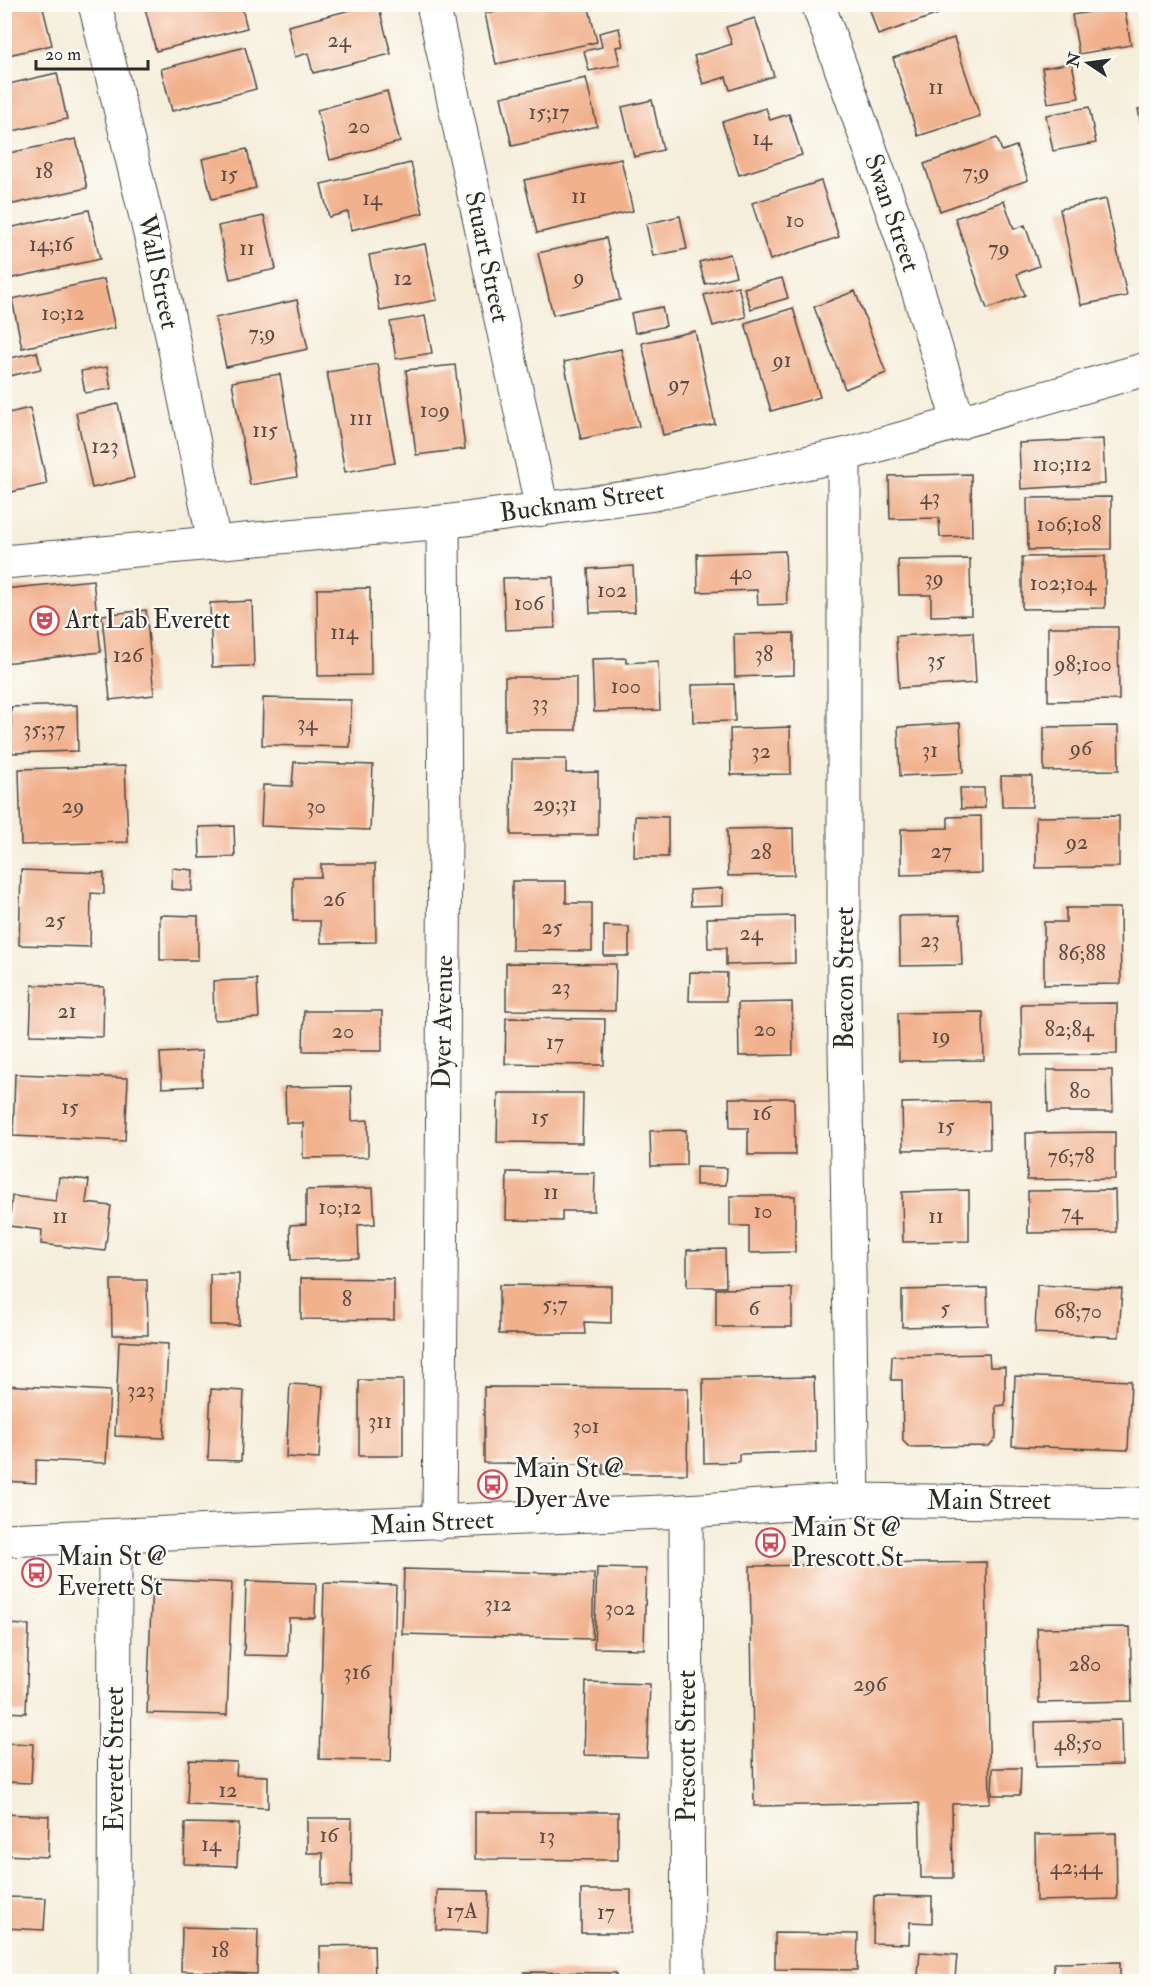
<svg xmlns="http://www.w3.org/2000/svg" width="1151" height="1986" viewBox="0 0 1151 1986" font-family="'IM FELL Double Pica',serif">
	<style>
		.building { fill: #f1b18d }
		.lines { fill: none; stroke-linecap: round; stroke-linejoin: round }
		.street-casing { stroke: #494845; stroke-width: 35 }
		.secondary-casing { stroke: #494845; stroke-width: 35 }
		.primary-casing { stroke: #494845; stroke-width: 35 }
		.street { stroke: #fff; stroke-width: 33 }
		.secondary { stroke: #fff; stroke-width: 33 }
		.primary { stroke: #fff; stroke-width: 33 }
		.labels { text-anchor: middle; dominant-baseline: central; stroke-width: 4.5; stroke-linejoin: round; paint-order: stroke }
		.number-label { font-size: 22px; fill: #5c4c44 }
		.street-label { font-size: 26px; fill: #2b2b2b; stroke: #fdfcf7 }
		.poi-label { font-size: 26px; fill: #2b2b2b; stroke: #fdfcf7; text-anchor: start }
	</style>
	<rect width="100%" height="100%" fill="#fdfcf7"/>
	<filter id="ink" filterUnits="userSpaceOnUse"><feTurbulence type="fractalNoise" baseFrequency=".0167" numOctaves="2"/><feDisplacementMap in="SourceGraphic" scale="12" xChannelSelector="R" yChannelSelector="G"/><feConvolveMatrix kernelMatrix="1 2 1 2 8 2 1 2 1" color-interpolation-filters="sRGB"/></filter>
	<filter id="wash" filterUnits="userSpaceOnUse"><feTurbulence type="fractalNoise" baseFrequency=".008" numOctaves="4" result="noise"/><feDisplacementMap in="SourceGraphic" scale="24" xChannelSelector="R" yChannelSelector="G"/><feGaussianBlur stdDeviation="1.35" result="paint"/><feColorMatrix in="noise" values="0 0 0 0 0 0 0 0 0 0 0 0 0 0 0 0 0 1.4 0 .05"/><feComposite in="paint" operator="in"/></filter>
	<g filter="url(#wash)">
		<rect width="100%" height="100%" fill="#f5eedb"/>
		<g id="blocks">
			<path class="building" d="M21 4H42L52 45 4 56V8Z
				M144 4H241L247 28 156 51Z
				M374 4H378L391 54 313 73 308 53 295 57 288 26Z
				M528 4H588L597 42 496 64 485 14Z
				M868 4H949L950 10 878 35Z
				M1124 6 1131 45 1079 54 1072 15Z
				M755 18 774 76 730 90 726 77 703 84 694 56 732 44 726 27Z
				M619 28 623 46 616 47 620 65 589 71 584 51 602 47 599 33Z
				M954 38 980 116 918 136 893 58Z
				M245 47 256 89 172 111 161 69Z
				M1072 63 1079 98 1048 103 1042 68Z
				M57 73 67 119 4 133V85Z
				M586 78 597 126 512 146 501 97Z
				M387 91 400 142 330 160 317 110Z
				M652 100 663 150 634 157 622 107Z
				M1089 107 1096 143 1053 151 1046 115Z
				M766 108 770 120 789 114 802 155 739 175 722 122Z
				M1146 108V129L1142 130 1138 109Z
				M997 138 1002 151 1016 146 1028 180 940 211 924 164Z
				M76 139 87 188 4 206V154Z
				M247 149 256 188 212 199 202 159Z
				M621 159 633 211 537 233 524 180Z
				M411 163 423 213 351 230 348 212 329 217 321 184Z
				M821 181 839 237 770 260 752 203Z
				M1106 199 1127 296 1081 305 1060 209Z
				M1004 201 1014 229 1025 225 1039 266 1017 274 1025 295 987 309 955 218Z
				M89 210 100 259 8 279 4 263V229Z
				M264 216 276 269 230 279 218 226Z
				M680 216 687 249 653 256 646 224Z
				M606 238 620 300 553 315 538 253Z
				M425 244 437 300 380 311 369 255Z
				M730 254 736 276 705 284 699 262Z
				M782 278 788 298 751 309 744 288Z
				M104 279 115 328 22 348 12 299Z
				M738 286 746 317 713 326 704 295Z
				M855 291 886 373 845 389 814 307Z
				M297 300 308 349 226 367 215 318Z
				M662 307 666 326 635 333 631 313Z
				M793 308 820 397 771 411 745 323Z
				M425 316 432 353 396 359 390 322Z
				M695 331 715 424 663 435 642 343Z
				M621 349 639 426 581 439 564 362Z
				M37 352 41 369 9 376 6 359Z
				M378 364 395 463 345 472 327 372Z
				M455 365 465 449 416 455 406 370Z
				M107 367 111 389 85 393 81 371Z
				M280 374 297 477 250 485 232 382Z
				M118 404 134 478 92 488 76 413Z
				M30 408 47 484 7 493 4 483V414Z
				M1103 439 1105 484 1021 489 1019 443Z
				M971 474 972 536 940 537 939 518 890 519 889 476Z
				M1111 497V549L1028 550 1027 498Z
				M785 551 787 604 758 605 757 590 698 592 697 554Z
				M1105 556V608L1022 609V557Z
				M970 559 971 615 931 616V595H899L898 560Z
				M633 566 635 612 590 613 588 569Z
				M553 577 555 628 505 630 503 578Z
				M93 580 101 652 4 663V589Z
				M370 588 371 675 318 676 317 589Z
				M252 601 254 666 212 667 210 603Z
				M146 610 154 695 110 700 102 615Z
				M1048 627H1118L1119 700 1048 701Z
				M973 632 976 683 899 688 896 636Z
				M794 633V675L735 677 734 634Z
				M626 658V663L658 661 660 710 594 712 592 659Z
				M505 677H576V730H505Z
				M734 684 735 721 693 722 692 685Z
				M263 698 351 700 350 747 262 745Z
				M77 705 78 751 12 753 11 707Z
				M960 723 963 773 900 776 898 727Z
				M1118 726 1119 770 1044 771V727Z
				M790 727 791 774 731 775 730 729Z
				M512 759H566V773L598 772V835H511Z
				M294 762 373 765 370 830 261 826 263 785 292 786Z
				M125 766 128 842 21 845 19 769Z
				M1001 776H1032V807H1002Z
				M960 788H984L985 808 961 809Z
				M635 816 668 817V857H634Z
				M981 816 982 873 901 875V829L948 828V817Z
				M1119 816V867L1036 868V817Z
				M234 826 235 857 200 858 199 827Z
				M793 828 794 875 728 876 727 829Z
				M321 864H375L376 942 321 943 320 921H293V877H321Z
				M172 868 193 870 192 891 171 889Z
				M21 870 104 873V894L91 893 90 947 19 945Z
				M512 881H566V903H592V951L512 950Z
				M723 888V905L691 906 690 890Z
				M1066 908H1120L1121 984 1044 985V922H1066Z
				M160 915 198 916V960H160Z
				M960 915 962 965 900 966 899 916Z
				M794 916 795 963 726 965V948H708L707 918Z
				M604 926 629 927V956H604Z
				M506 963 616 964 615 1011 506 1010Z
				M690 972 727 973 726 1001H689Z
				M257 979 259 1018 214 1020 213 981Z
				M32 985 104 987 103 1037 30 1035Z
				M792 1002 793 1055 739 1056 738 1003Z
				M1117 1003V1054L1022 1055 1021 1004Z
				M304 1011H382V1051H303Z
				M983 1012 984 1060 899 1061 898 1013Z
				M506 1018 605 1019 604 1065 505 1064Z
				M202 1051V1086L162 1088 160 1053Z
				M1047 1070H1112L1113 1112H1048Z
				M15 1074 128 1078 125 1141 13 1136Z
				M351 1086 352 1121 368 1120V1157L303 1158V1123H286L285 1087Z
				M498 1093H583L582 1143 497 1142Z
				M729 1098H794L795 1155H748V1128H730Z
				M989 1101 990 1149 903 1150 902 1103Z
				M686 1130V1165L651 1166 650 1131Z
				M1115 1132V1179L1027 1180 1026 1133Z
				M696 1167 727 1168 726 1185H696Z
				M507 1172 595 1173 594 1211H562V1221L506 1220Z
				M59 1177 89 1180 86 1203 111 1206 105 1251 41 1244 42 1230 9 1226 12 1196 56 1201Z
				M373 1188 375 1224 358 1225 359 1258 291 1260 290 1225 306 1224V1190Z
				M969 1190V1241L903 1242 902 1192Z
				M1115 1190 1116 1232 1028 1233V1191Z
				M730 1196H795V1252L749 1253V1226H730Z
				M725 1249 726 1287H687V1250Z
				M210 1274H239V1325H210Z
				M301 1278 394 1279V1320L301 1319Z
				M111 1280H147L148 1335H112Z
				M499 1285 611 1286V1323L584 1322 585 1334H499Z
				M1037 1285 1122 1289 1119 1337 1035 1333Z
				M792 1288V1327H716V1289Z
				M987 1288 988 1325 902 1327V1290Z
				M119 1341 168 1344 164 1438 115 1436Z
				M989 1354 990 1367H1005V1405L996 1406V1438L989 1446 909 1447 903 1441 902 1380H891L892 1356Z
				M1015 1376 1131 1381 1128 1450 1012 1446Z
				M814 1377 816 1452 739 1454V1462L704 1463 703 1379Z
				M359 1380H403V1456H359Z
				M290 1384 323 1386 319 1459 286 1457Z
				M4 1385 110 1391 106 1463 36 1460V1483L4 1481Z
				M484 1387 688 1388 687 1474H603V1464L484 1463Z
				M211 1389 244 1391 241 1461 208 1460Z
				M986 1562 990 1803 952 1804 953 1878H921L919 1803 754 1806 750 1566Z
				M597 1568 646 1569 644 1649 594 1648Z
				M404 1569 594 1574 592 1639 402 1634Z
				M152 1579 232 1583 227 1715 147 1713Z
				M246 1581 316 1583 315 1618H289L288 1656 244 1655Z
				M324 1583 396 1585 391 1761 319 1759Z
				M4 1624 29 1625 26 1713 4 1712Z
				M1130 1627 1132 1701 1039 1703 1037 1628Z
				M586 1682 650 1684 647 1757 584 1755Z
				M1121 1720 1122 1765 1036 1767 1035 1722Z
				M4 1743 33 1744 31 1783 4 1782Z
				M189 1760 237 1762 236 1775 268 1776V1808L187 1804Z
				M993 1768H1021L1020 1795H992Z
				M475 1812H618V1860L475 1859Z
				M4 1814 49 1816 48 1857 4 1855Z
				M307 1818H352L351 1886 323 1885V1853H307Z
				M185 1823 239 1824 237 1866 184 1864Z
				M1116 1833 1117 1899 1036 1901 1035 1835Z
				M437 1890 489 1891 487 1932 436 1930Z
				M581 1890H631V1933H581Z
				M874 1896 932 1897V1923L910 1922 909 1944 873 1943Z
				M4 1897 46 1898 44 1930 4 1928Z
				M182 1927 258 1929 257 1974 181 1971Z
				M775 1933 858 1934 857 1970 775 1969Z
				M374 1945 375 1982H321L320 1946Z
				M920 1952 957 1955 955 1978 918 1975Z
				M1120 1962V1982H1054V1963Z
				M524 1972 616 1973V1982H524Z"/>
		</g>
	</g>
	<g filter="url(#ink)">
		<use href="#blocks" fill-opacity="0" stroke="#494845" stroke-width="1.5"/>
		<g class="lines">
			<defs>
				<path id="street" d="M95 4 159 271 214 542
					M433 4 542 509
					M818 4 900 232 959 423
					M844 455V991L853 1500
					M439 1523 445 837 443 522
					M114 1982 115 1536"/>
				<path id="secondary" d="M4 562 443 522 648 495 844 455 1146 369
					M686 1511 688 1982"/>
				<path id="primary" d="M4 1540 686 1511 853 1500 1146 1504"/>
			</defs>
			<use href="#street" class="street-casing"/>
			<use href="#secondary" class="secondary-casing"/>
			<use href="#primary" class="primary-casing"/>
			<use href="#street" class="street"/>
			<use href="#secondary" class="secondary"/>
			<use href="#primary" class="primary"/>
		</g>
	</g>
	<defs>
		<symbol id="theatre-ring" viewBox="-11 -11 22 22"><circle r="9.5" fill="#fdfcf7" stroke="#d1495b" stroke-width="1.5"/><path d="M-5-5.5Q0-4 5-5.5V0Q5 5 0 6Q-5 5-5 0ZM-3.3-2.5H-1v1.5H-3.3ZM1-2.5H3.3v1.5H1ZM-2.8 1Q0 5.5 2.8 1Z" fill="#d1495b"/></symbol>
		<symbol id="bus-ring" viewBox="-11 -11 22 22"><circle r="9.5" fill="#fdfcf7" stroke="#d1495b" stroke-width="1.5"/><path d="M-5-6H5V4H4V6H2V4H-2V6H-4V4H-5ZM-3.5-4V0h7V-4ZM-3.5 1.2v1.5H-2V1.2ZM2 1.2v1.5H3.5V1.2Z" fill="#d1495b"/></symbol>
	</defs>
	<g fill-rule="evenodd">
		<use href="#theatre-ring" x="28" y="604" width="33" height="33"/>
		<use href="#bus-ring" x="476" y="1468" width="33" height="33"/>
		<use href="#bus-ring" x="754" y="1526" width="33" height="33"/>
		<use href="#bus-ring" x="20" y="1556" width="33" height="33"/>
	</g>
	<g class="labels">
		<g class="number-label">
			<text x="339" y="40">24</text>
			<text x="936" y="87">11</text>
			<text x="549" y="112">15;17</text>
			<text x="359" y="126">20</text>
			<text x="762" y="138">14</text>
			<text x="44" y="171">18</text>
			<text x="976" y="172">7;9</text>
			<text x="229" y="174">15</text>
			<text x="579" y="196">11</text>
			<text x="372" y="198">14</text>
			<text x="795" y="220">10</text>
			<text x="51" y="244">14;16</text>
			<text x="247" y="248">11</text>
			<text x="999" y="248">79</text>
			<text x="579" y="277">9</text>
			<text x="403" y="278">12</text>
			<text x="63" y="313">10;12</text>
			<text x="262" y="333">7;9</text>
			<text x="782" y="360">91</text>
			<text x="679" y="384">97</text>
			<text x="435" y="410">109</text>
			<text x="361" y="418">111</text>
			<text x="265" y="430">115</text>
			<text x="105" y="446">123</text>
			<text x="1062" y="464">110;112</text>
			<text x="930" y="497">43</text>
			<text x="1069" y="524">106;108</text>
			<text x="741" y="572">40</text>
			<text x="934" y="578">39</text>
			<text x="1063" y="583">102;104</text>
			<text x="612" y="590">102</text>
			<text x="529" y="603">106</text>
			<text x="344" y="632">114</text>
			<text x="764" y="654">38</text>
			<text x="128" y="655">126</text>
			<text x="936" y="660">35</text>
			<text x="1083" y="664">98;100</text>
			<text x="626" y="686">100</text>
			<text x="540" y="703">33</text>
			<text x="307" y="723">34</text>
			<text x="44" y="729">35;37</text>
			<text x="1081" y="748">96</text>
			<text x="930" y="750">31</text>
			<text x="761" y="751">32</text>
			<text x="555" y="804">29;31</text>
			<text x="73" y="806">29</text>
			<text x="316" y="806">30</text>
			<text x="1077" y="842">92</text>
			<text x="941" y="851">27</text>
			<text x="761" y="852">28</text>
			<text x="334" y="899">26</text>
			<text x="55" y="920">25</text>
			<text x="552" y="927">25</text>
			<text x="751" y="933">24</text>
			<text x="930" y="940">23</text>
			<text x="1082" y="953">86;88</text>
			<text x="561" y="987">23</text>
			<text x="67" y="1011">21</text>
			<text x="765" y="1029">20</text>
			<text x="1069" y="1029">82;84</text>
			<text x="343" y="1031">20</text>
			<text x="941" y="1036">19</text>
			<text x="555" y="1042">17</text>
			<text x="1080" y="1091">80</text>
			<text x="70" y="1107">15</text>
			<text x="762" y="1113">16</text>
			<text x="540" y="1117">15</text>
			<text x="946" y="1126">15</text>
			<text x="1071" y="1156">76;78</text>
			<text x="551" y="1192">11</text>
			<text x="340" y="1207">10;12</text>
			<text x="763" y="1211">10</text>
			<text x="1072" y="1212">74</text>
			<text x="60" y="1216">11</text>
			<text x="936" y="1216">11</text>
			<text x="347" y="1299">8</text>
			<text x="555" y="1304">5;7</text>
			<text x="754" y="1308">6</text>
			<text x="945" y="1308">5</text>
			<text x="1078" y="1311">68;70</text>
			<text x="141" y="1390">323</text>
			<text x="380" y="1421">311</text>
			<text x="586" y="1426">301</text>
			<text x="498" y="1604">312</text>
			<text x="620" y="1608">302</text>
			<text x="1085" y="1664">280</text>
			<text x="357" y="1672">316</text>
			<text x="870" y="1684">296</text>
			<text x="1078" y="1743">48;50</text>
			<text x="228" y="1790">12</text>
			<text x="329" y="1835">16</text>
			<text x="547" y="1836">13</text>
			<text x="211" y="1844">14</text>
			<text x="1076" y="1867">42;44</text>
			<text x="462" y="1911">17A</text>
			<text x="606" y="1912">17</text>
			<text x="220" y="1950">18</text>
		</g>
		<g class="street-label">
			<text transform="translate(892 213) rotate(71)">Swan Street</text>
			<text transform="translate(487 257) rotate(78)">Stuart Street</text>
			<text transform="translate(158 272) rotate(78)">Wall Street</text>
			<text transform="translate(582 502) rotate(-8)">Bucknam Street</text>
			<text transform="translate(845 978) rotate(-90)">Beacon Street</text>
			<text transform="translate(443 1022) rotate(-89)">Dyer Avenue</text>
			<text x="989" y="1501">Main Street</text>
			<text transform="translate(432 1523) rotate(-3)">Main Street</text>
			<text transform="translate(687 1746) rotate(-90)">Prescott Street</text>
			<text transform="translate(115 1759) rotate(-90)">Everett Street</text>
		</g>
		<g class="poi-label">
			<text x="65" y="620">Art Lab Everett</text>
			<text x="514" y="1469">Main St @<tspan x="514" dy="30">Dyer Ave</tspan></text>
			<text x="791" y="1528">Main St @<tspan x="791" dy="30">Prescott St</tspan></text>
			<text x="57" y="1557">Main St @<tspan x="57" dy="30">Everett St</tspan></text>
		</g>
	</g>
	<rect width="1151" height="1986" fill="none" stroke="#fdfcf7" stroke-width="24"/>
	<g transform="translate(1088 63) rotate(283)" stroke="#fdfcf7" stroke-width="4.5" paint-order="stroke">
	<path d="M0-4.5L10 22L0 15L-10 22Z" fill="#2b2b2b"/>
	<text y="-9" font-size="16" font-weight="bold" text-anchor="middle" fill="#2b2b2b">N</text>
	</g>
	<path d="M36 60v9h112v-9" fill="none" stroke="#2b2b2b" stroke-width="3"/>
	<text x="45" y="60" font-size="18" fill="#2b2b2b" stroke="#fdfcf7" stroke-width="4.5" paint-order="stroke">20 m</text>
</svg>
